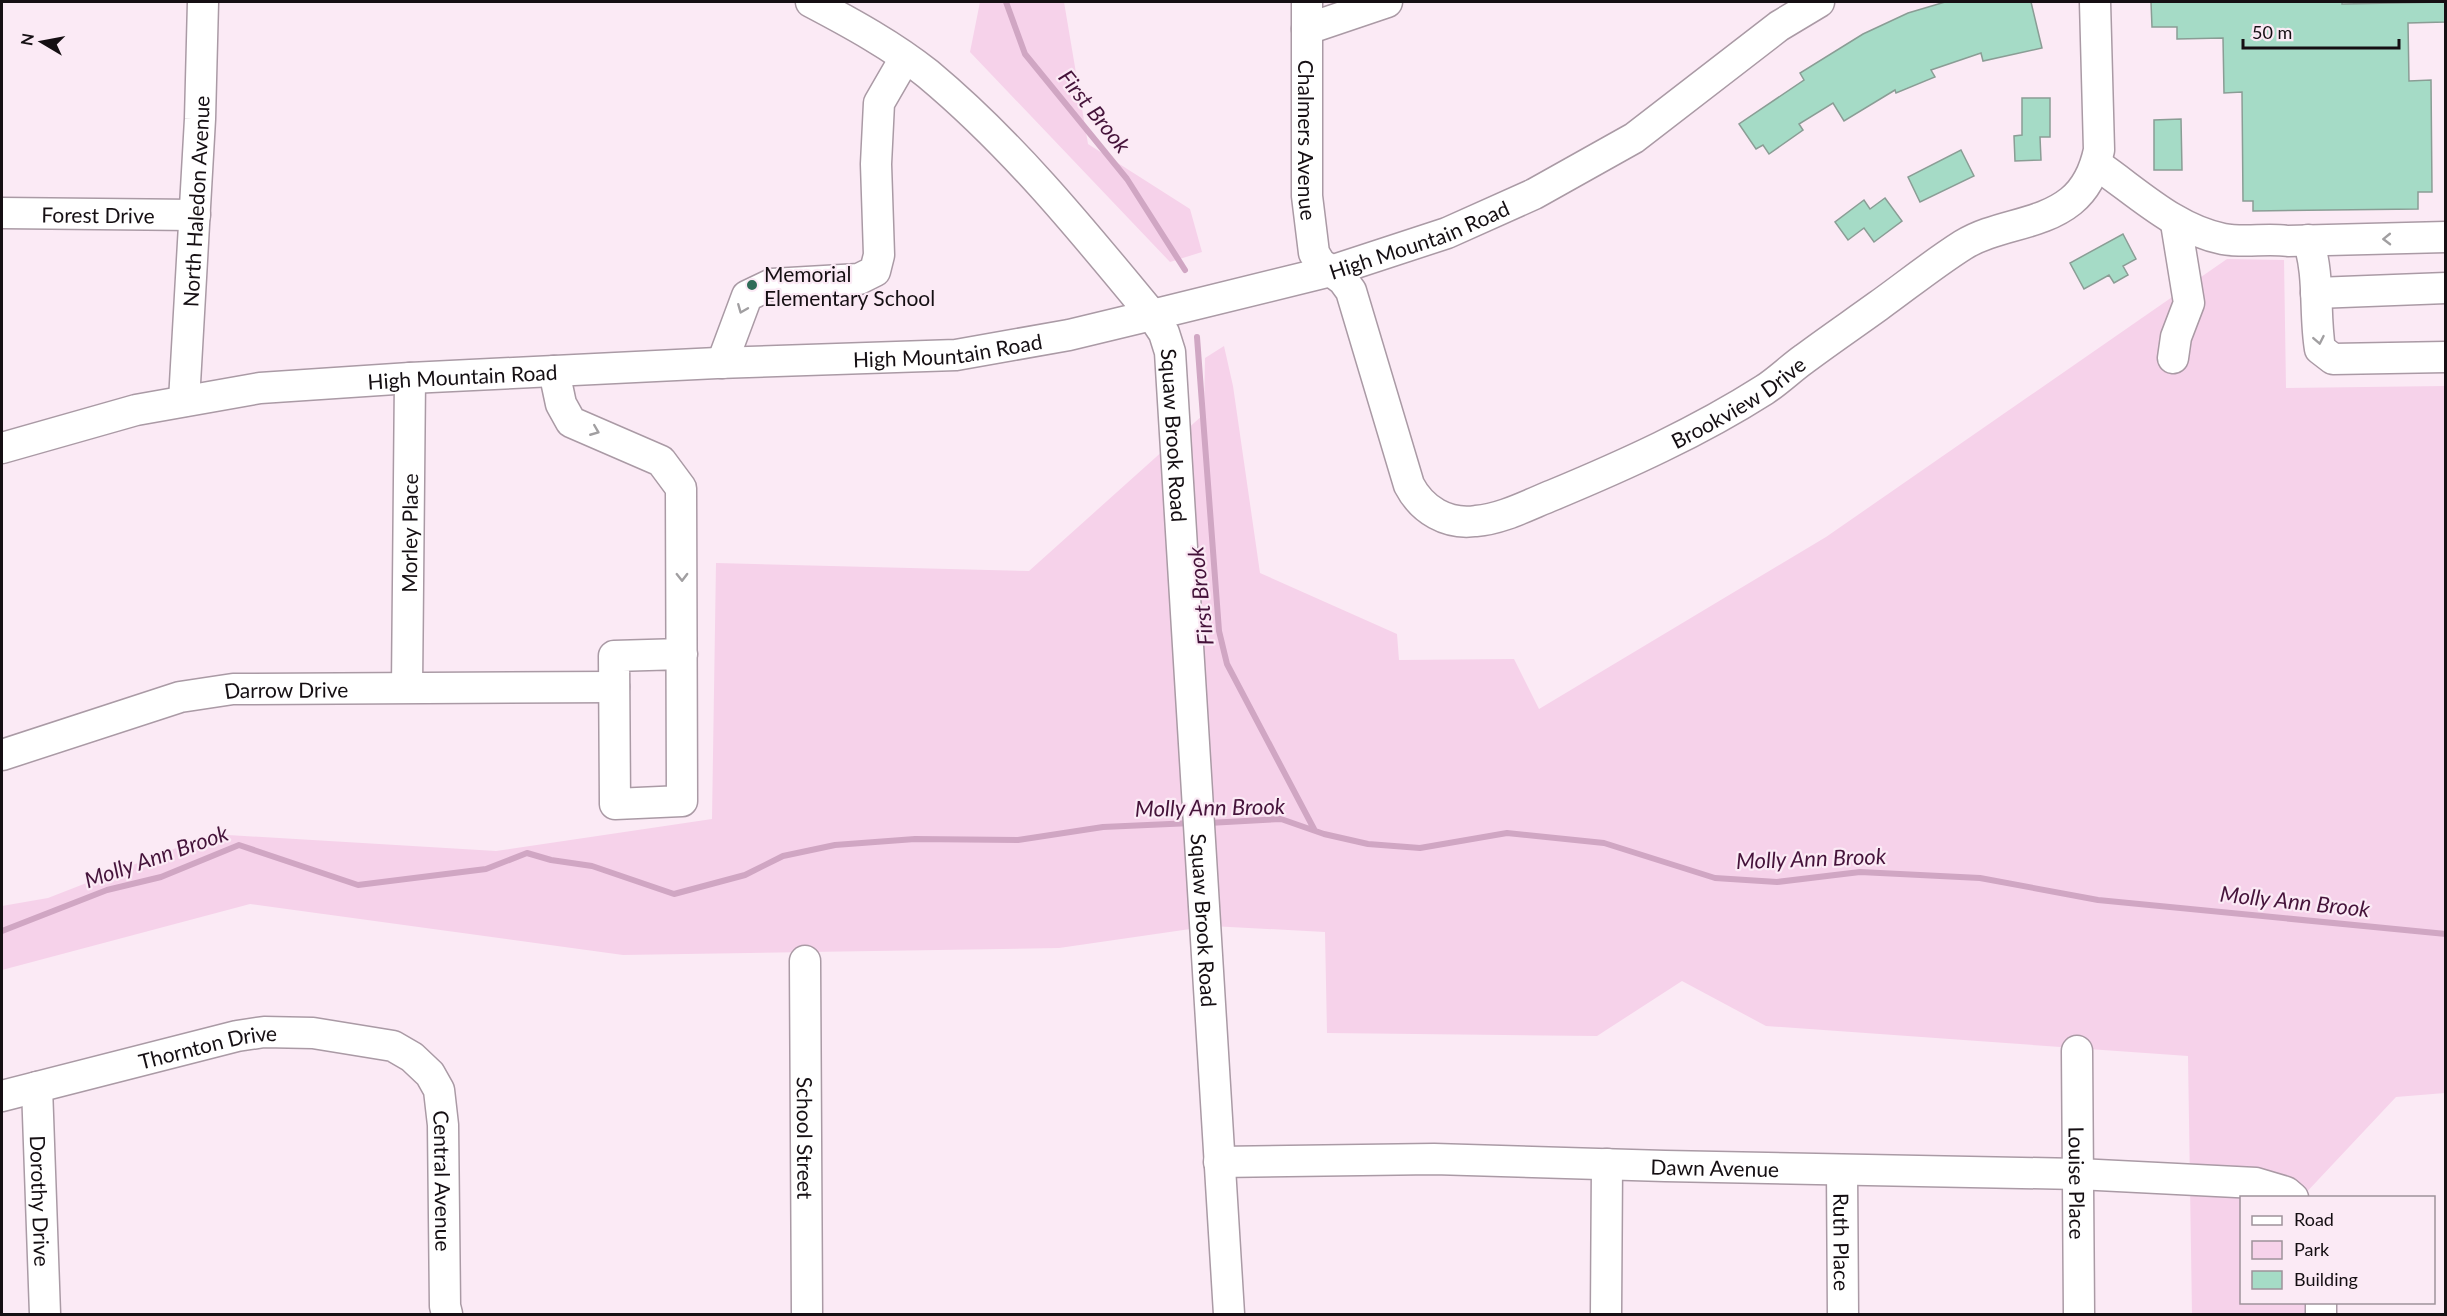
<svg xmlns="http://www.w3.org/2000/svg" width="2447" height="1316" viewBox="0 0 2447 1316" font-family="Lato,sans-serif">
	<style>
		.green { fill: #f6d2ea }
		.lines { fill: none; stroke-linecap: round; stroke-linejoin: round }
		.stream { stroke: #d0a6c3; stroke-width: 6 }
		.building { fill: #a5dbc6; stroke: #8a9d95; stroke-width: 1.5 }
		.minor-casing { stroke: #aa9aa5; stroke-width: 33 }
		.minor { stroke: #fff; stroke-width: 30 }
		.oneway { stroke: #a19fa1 }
		.poi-dot { fill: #2f6c58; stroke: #fbeaf5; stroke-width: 2 }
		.labels { text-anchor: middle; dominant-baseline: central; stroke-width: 4.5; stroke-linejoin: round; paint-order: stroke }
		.street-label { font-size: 21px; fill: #150f13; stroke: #fbeaf5 }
		.poi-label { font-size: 21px; fill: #150f13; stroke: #fbeaf5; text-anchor: start }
		.water-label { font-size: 22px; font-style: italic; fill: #45133a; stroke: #fbeaf5 }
	</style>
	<rect width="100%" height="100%" fill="#fbeaf5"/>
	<path class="green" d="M980 2H1064L1088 144 1190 209 1202 252 1170 262 970 52Z
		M2227 259 2284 260 2286 388 2445 386V1093L2396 1097 2302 1197 2242 1198V1302L2327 1303 2331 1314H2192L2188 1056 1766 1026 1682 981 1597 1036 1327 1033 1325 932 1211 926 1059 948 623 955 250 904 2 970V906L48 898 212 834 496 851 712 819 716 563 1029 571 1204 414 1205 358 1224 346 1233 386 1260 573 1397 634 1399 660 1514 659 1539 709 1826 537Z"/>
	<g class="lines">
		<path class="stream" d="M1006 2 1025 54 1127 179 1185 270
			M1197 337 1219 631 1227 664 1314 829
			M1208 823 1281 819 1324 834 1368 844 1420 848 1507 833 1604 843 1715 878 1777 882 1860 872 1980 878 2098 900 2446 934
			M2 931 107 890 161 877 239 845 358 885 486 869 527 853 551 860 592 866 674 894 745 875 783 856 835 845 915 839 1018 840 1103 827 1192 823"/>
	</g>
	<path class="building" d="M1945 2H2031L2042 48 1983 61 1981 53 1931 70 1935 77 1896 93 1895 90 1844 121 1833 103 1799 124 1803 130 1769 154 1763 145 1756 149 1739 124 1804 80 1800 73 1863 34 1908 13Z
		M2151 2H2342V4L2445 2V22L2408 23 2409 81 2431 80 2432 192H2418V209L2253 211V201H2243L2242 92 2224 93 2223 38 2177 39V27H2152Z
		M2022 98H2050V137H2040L2041 160 2015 161 2014 136 2022 135Z
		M2181 119 2182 170H2154V120Z
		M1961 150 1974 176 1920 202 1908 177Z
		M1885 198 1902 221 1874 242 1864 228 1848 240 1835 222 1864 200 1870 209Z
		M2123 234 2136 259 2123 266 2128 275 2114 283 2109 275 2084 289 2070 263Z"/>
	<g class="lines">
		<defs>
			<g id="minor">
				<path id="s1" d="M811 2C851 23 893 46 928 74 1013 145 1082 230 1152 315L1164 333 1170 352 1229 1314"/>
				<path id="s2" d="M1307 2V196L1314 253 1320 263 1343 280 1351 291 1409 485C1422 510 1447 525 1476 521 1502 519 1528 505 1553 495 1625 465 1698 432 1764 390 1778 381 1790 369 1804 359 1828 341 1853 324 1878 306 1906 286 1933 264 1963 245 1997 224 2040 226 2071 201 2087 188 2095 169 2099 150L2095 2"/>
				<path d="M1307 29 1387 2"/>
				<path d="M2096 164C2137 192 2174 229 2223 239 2244 243 2267 238 2288 241L2446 237"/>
				<path id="s3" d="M2 213 195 215"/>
				<path d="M2308 240C2320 275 2314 313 2320 349L2333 359 2446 357"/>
				<path d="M2316 293 2446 288"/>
				<path d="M2173 358 2176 337 2189 303 2176 223"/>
				<path d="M722 363 747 296 772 284 859 279 875 271 879 255 876 164 879 103 905 58"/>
				<path d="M554 371 561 404 571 422 661 461 681 488 682 801 615 804 614 656 682 654"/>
				<path id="s4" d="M184 401 200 119 203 2"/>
				<path id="s5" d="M2 448 136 410 260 388 410 378 717 363 956 355 1069 335 1152 315 1331 271 1447 233 1534 194 1634 138 1779 26 1819 2"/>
				<path id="s6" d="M407 687 410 378"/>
				<path id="s7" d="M2 755 180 697 233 689 614 687"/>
				<path id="s8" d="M805 961 807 1314"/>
				<path id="s9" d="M2077 1051 2079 1314"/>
				<path id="s10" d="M37 1087 45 1314"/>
				<path id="s11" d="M2 1096 237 1036 264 1032 313 1033 393 1046 412 1057 430 1074 439 1090 443 1125 445 1306 447 1314"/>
				<path id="s12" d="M1219 1162 1434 1159 1665 1166 2078 1174 2256 1183 2286 1192 2293 1198"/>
				<path id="s13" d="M1842 1170 1843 1314"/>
				<path d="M2321 1302V1314"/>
				<path d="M1606 1314 1607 1164"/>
			</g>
		</defs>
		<use href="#minor" class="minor-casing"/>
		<use href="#minor" class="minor"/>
	</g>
	<defs><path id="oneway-chevron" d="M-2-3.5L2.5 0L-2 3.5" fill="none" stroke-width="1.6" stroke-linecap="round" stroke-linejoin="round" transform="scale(1.5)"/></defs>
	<g class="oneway">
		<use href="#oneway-chevron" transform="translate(2387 239) rotate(179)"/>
		<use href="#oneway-chevron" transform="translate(742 309) rotate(112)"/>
		<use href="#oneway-chevron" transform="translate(2319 340) rotate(79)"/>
		<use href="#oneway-chevron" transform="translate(595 431) rotate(22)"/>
		<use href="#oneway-chevron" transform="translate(682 577) rotate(89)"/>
	</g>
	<circle class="poi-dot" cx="752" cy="285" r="6"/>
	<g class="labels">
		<g class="street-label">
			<text stroke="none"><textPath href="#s2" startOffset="138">Chalmers Avenue</textPath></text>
			<text stroke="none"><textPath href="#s4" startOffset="200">North Haledon Avenue</textPath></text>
			<text stroke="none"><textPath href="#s3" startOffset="96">Forest Drive</textPath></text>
			<text stroke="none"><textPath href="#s5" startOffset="1440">High Mountain Road</textPath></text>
			<text stroke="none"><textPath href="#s5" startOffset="954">High Mountain Road</textPath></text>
			<text stroke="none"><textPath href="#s5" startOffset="468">High Mountain Road</textPath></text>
			<text stroke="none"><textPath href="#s2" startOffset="878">Brookview Drive</textPath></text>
			<text stroke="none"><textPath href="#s1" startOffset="592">Squaw Brook Road</textPath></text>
			<text stroke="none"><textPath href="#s6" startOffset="154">Morley Place</textPath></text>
			<text stroke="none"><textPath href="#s7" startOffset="294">Darrow Drive</textPath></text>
			<text stroke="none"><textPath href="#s1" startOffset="1078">Squaw Brook Road</textPath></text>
			<text stroke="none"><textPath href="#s11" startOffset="212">Thornton Drive</textPath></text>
			<text stroke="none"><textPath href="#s8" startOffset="177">School Street</textPath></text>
			<text stroke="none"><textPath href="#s12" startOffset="496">Dawn Avenue</textPath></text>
			<text stroke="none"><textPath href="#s11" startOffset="556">Central Avenue</textPath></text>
			<text stroke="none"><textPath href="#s9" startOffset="132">Louise Place</textPath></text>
			<text stroke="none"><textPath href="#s10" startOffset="114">Dorothy Drive</textPath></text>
			<text stroke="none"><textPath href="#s13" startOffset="72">Ruth Place</textPath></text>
		</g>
		<g class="poi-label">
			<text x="764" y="273">Memorial<tspan x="764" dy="24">Elementary School</tspan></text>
		</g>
		<g class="water-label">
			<text transform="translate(1095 111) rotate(51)">First Brook</text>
			<text transform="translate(1200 596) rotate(-96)">First Brook</text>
			<text transform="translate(1210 807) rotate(-1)">Molly Ann Brook</text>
			<text transform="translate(156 856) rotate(-19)">Molly Ann Brook</text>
			<text transform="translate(1811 858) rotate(-2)">Molly Ann Brook</text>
			<text transform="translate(2295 901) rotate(6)">Molly Ann Brook</text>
		</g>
	</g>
	<rect width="2447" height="1316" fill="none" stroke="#150f13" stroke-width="6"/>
	<rect x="2240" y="1196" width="195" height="108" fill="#fbeaf5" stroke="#9f929b" stroke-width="1.5"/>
	<rect x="2252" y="1216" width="30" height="9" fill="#ffffff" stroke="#9f929b" stroke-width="1.5"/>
	<text x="2294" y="1226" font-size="18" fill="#150f13">Road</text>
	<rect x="2252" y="1241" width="30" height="18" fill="#f6d2ea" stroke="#9f929b" stroke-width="1.5"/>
	<text x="2294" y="1256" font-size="18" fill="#150f13">Park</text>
	<rect x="2252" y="1271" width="30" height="18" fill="#a5dbc6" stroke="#9f929b" stroke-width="1.5"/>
	<text x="2294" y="1286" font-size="18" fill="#150f13">Building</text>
	<g transform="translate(42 42) rotate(280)" stroke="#fbeaf5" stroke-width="4.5" paint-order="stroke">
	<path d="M0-4.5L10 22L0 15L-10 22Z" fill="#150f13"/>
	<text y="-9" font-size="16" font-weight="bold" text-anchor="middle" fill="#150f13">N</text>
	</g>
	<path d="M2243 39v9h156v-9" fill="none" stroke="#150f13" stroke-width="3"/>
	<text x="2252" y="39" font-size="18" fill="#150f13" stroke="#fbeaf5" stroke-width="4.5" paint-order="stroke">50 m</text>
</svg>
